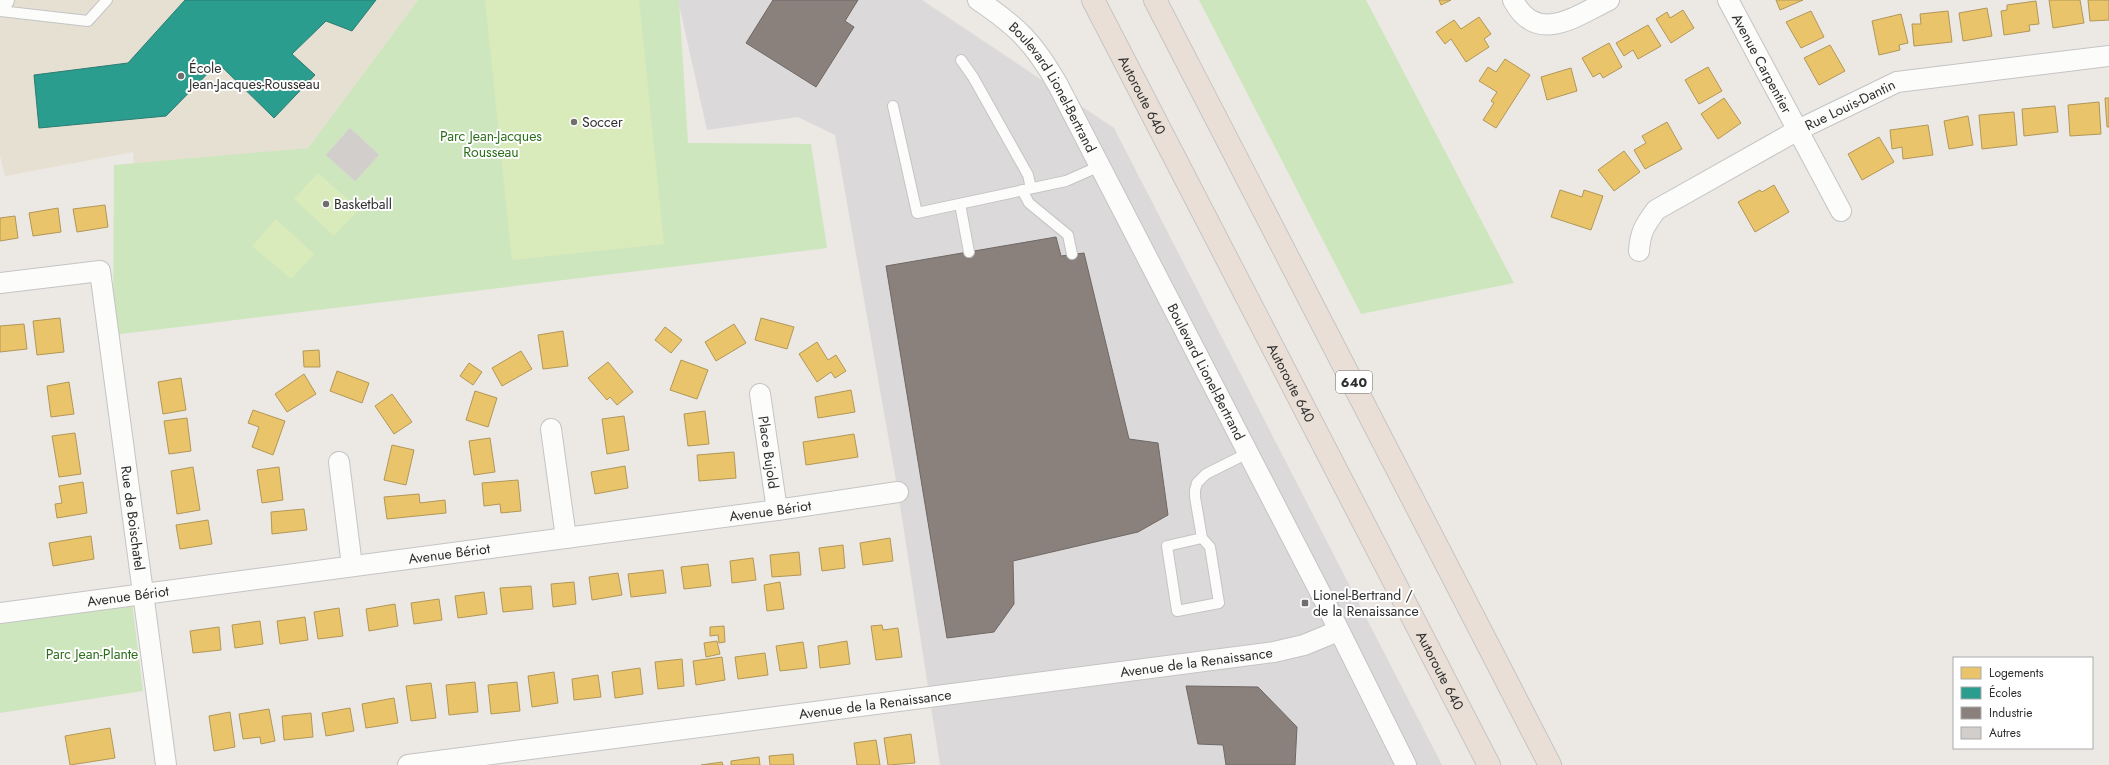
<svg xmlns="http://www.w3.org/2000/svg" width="2109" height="765" viewBox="0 0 2109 765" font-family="Jost,sans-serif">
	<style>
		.industrial { fill: #dcd9db }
		.education { fill: #e6e0d3 }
		.green { fill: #cee6be }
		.pitch { fill: #d9eabb }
		.homes { fill: #e9c46a; stroke: #b19758 }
		.schools { fill: #2a9d8f; stroke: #2b7c72 }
		.industry { fill: #8a817c; stroke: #6e6865 }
		.building { fill: #d1cecb; stroke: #d7d4d0 }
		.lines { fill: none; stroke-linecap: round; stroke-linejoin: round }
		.lane-casing { stroke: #c5c4c5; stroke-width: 12 }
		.street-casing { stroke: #c5c4c5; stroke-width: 22 }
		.highway-casing { stroke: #c6c5c4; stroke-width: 24 }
		.lane { stroke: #fcfcfb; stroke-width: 10 }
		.street { stroke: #fcfcfb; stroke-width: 20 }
		.highway { stroke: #eadfd6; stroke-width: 22 }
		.poi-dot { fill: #706f6e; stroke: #fff; stroke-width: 1.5 }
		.labels { text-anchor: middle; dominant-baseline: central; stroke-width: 4; stroke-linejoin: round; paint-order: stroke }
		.shield { fill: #fff; stroke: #6d6d6d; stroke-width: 1 }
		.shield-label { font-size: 13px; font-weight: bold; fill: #2e2e2e }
		.street-label { font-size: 14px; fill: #2e2e2e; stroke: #fff }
		.poi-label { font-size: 14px; fill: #2e2e2e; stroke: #fff; text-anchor: start }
		.park-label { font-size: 14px; fill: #2c6e1b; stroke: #fff }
	</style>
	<rect width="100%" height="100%" fill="#ece8e4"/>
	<path class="industrial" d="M678 0H922L1114 128 1442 765H940L898 492 835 135 798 117 707 130Z"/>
	<path class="education" d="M4 0H418L308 148 134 166 133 152 5 176 0 156V5Z"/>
	<path class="green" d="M418 0H679L688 143 811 144 827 248 113 335 114 165 308 148Z
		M1199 0H1366L1514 283 1361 314Z
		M132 602 143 691 0 713V623Z"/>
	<path class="pitch" d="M485 0H639L664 244 512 260Z
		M318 173 359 209 334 236 294 199Z
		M276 219 314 254 291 279 252 246Z"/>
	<path class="homes" d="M1439 0H1451L1441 5Z
		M1776 0H1803L1780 10Z
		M2049 0H2080L2084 23 2053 28Z
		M2088 0H2109V20L2090 21Z
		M2036 1 2039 24 2029 25 2030 31 2004 35 2001 11 2007 10V5Z
		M1987 8 1992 36 1963 41 1959 13Z
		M1683 10 1694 28 1671 43 1656 19 1667 12 1670 18Z
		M1811 11 1824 37 1801 48 1786 22Z
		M1948 11 1952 42 1914 46 1912 24H1921L1920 14Z
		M1901 14 1908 43 1899 45 1900 50 1879 55 1872 21Z
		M1479 17 1491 34 1484 39 1489 47 1466 62 1451 39 1445 44 1436 32 1454 20 1461 29Z
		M1648 25 1661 46 1638 59 1633 50 1624 56 1616 43Z
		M1609 43 1622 67 1603 78 1600 73 1593 77 1582 58Z
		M1830 45 1845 71 1819 85 1804 58Z
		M1505 59 1530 75 1496 128 1483 120 1494 103 1491 101 1497 92 1479 81 1488 67 1496 72Z
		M1708 67 1722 91 1699 104 1685 80Z
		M1571 68 1577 91 1547 100 1541 77Z
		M1724 98 1741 123 1718 139 1701 114Z
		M2105 98H2109V127H2107Z
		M2099 102 2101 134 2070 136 2068 105Z
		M2055 106 2058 132 2024 136 2022 109Z
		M2014 112 2017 145 1982 149 1979 115Z
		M1968 116 1973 145 1949 149 1944 121Z
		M1667 122 1682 149 1645 169 1634 150 1646 143 1642 136Z
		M1928 125 1933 155 1903 159 1902 147 1892 149 1890 130Z
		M1879 137 1894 162 1862 180 1848 154Z
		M1624 151 1640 172 1614 191 1598 170Z
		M1774 185 1789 212 1755 232 1738 202 1760 190 1762 192Z
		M1560 190 1582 197 1584 190 1603 196 1591 230 1551 217Z
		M105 205 108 227 77 232 73 209Z
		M58 208 61 232 33 236 29 213Z
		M15 216 18 238 0 241V218Z
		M60 318 64 352 37 355 33 321Z
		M761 318 794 327 787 349 755 340Z
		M24 324 27 349 0 352V326Z
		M734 324 746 343 716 361 705 342Z
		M665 327 682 340 671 353 655 340Z
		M563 331 568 366 543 369 538 335Z
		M817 342 828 360 836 355 846 371 835 378 831 372 817 382 799 354Z
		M319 350 320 367H304L303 351Z
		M521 351 532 369 502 386 492 368Z
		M681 360 708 370 697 399 670 390Z
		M608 362 633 392 617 405 610 397 607 400 588 378Z
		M469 363 482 372 473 385 460 376Z
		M337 371 369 383 362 403 330 391Z
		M304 374 316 394 287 412 275 394Z
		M181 378 186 410 163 414 158 382Z
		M69 382 74 414 51 417 47 386Z
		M851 390 855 412 818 418 815 397Z
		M475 391 497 398 488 427 466 420Z
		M392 394 412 422 394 434 375 406Z
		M253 410 285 421 273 455 252 447 259 427 248 423Z
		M705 411 709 444 688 446 684 414Z
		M624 416 629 450 607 454 602 419Z
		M187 418 191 451 169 454 164 421Z
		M75 433 81 474 59 477 52 436Z
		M854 434 858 457 806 465 803 442Z
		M490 438 495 472 474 475 469 441Z
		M392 445 414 450 406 485 384 480Z
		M734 452 736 478 699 481 697 455Z
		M625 466 628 488 595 494 591 472Z
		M193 467 200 510 177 514 171 471Z
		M279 467 283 500 262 503 257 470Z
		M518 480 521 511 501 513 500 504 484 506 482 483Z
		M83 482 87 513 57 518 55 504 62 503 59 486Z
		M419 494 420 503 445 500 446 513 387 519 384 497Z
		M304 509 307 530 272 534 271 512Z
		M208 520 212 544 180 549 176 525Z
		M91 536 94 559 53 566 49 543Z
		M890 538 893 561 863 565 860 543Z
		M843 545 845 568 822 571 819 548Z
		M799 552 801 575 772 577 770 555Z
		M753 558 756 580 732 583 730 561Z
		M708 564 711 586 684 589 681 567Z
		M663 570 666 593 631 597 628 574Z
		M618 573 622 595 592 600 589 577Z
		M574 582 576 604 553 607 551 584Z
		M780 582 784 609 767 611 764 585Z
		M531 586 533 609 503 612 500 588Z
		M484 592 487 614 458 618 455 596Z
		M439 599 442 620 414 624 411 603Z
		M395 604 398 626 369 631 366 609Z
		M339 608 343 636 318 639 314 612Z
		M305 617 308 640 280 644 277 621Z
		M260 621 263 644 235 648 232 625Z
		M882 625 883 630 898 628 902 657 876 660 871 626Z
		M724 626 725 642 719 643 718 635 710 636V627Z
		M219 627 221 650 193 653 190 631Z
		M717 641 720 654 706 657 704 643Z
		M847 641 850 664 820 668 818 646Z
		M803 642 807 668 780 671 776 646Z
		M765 653 768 675 738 679 735 657Z
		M722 657 725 680 696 685 693 661Z
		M682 659 684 686 658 689 655 662Z
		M640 668 643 694 615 698 612 672Z
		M554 672 558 703 532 707 528 676Z
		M598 675 601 697 574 700 572 679Z
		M475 682 478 712 449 715 446 685Z
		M517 682 520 711 491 714 488 685Z
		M431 683 436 718 411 721 406 686Z
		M394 698 398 723 366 728 362 704Z
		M350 708 354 731 326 736 322 713Z
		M269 709 275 741 261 744 260 737 243 739 239 714Z
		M230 712 235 747 214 751 209 716Z
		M311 713 313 737 284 740 282 716Z
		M110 728 115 758 70 765 65 736Z
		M911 734 915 763 888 765 884 738Z
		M876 740 880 765H857L854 743Z
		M793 754 794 765H770L769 756Z
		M759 757 760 765H731V761Z
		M722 762 723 765H701Z"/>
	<path class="schools" d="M185 0H376L352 31 326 21 292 54 315 75 274 118 218 63 166 116 39 128 34 75 128 63Z"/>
	<path class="industry" d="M773 0H858L845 21 854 27 816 87 746 43Z
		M1056 237 1061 256 1084 253 1129 439 1158 443 1168 515 1138 532 1013 561 1014 604 994 632 947 638 886 266Z
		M1186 686 1258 687 1297 727 1295 765H1226L1223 745 1198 744Z"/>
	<path class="building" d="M350 128 379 155 355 181 326 155Z"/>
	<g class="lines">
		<defs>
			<path id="lane" d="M0 11 88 21 107 0
				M961 60 973 77 1028 175 1031 188
				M893 106 917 213 1066 181 1100 166
				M1022 190 1029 203 1068 235 1072 254
				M960 204 969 252
				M1202 538 1167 546 1177 611 1219 603 1210 547 1202 538 1195 497V490L1197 483 1206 474 1248 453"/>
			<g id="street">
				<path id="s1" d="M978 0C1018 27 1034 43 1058 85L1321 594 1406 765"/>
				<path d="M1513 0C1537 46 1576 16 1609 0"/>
				<path id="s2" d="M1728 0 1841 211"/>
				<path d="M0 5 4 0"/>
				<path id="s3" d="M1639 251C1640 232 1645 225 1656 210L1798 130 1897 82 2109 56"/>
				<path id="s4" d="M0 283 100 271 166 765"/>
				<path id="s5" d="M760 394 777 510"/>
				<path d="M551 429 566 538"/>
				<path d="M339 462 352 566"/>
				<path id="s6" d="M0 613 777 510 898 492"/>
				<path id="s7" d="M408 765 1274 652 1304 645 1338 631"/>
			</g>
			<g id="highway">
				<path id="s8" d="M1093 0 1489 765"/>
				<path d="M1155 0 1550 765"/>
			</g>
		</defs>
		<use href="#lane" class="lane-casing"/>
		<use href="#street" class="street-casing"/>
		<use href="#highway" class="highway-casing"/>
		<use href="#lane" class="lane"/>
		<use href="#street" class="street"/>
		<use href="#highway" class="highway"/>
	</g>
	<g class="poi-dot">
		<circle cx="181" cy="76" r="4"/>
		<circle cx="574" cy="122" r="4"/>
		<circle cx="326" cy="204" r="4"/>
		<rect x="1301" y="599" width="8" height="8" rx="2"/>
	</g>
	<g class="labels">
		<rect class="shield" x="1336" y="371" width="36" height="22" rx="3"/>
		<g class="shield-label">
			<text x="1354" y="382">640</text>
		</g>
		<g class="street-label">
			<text stroke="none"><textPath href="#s2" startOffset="72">Avenue Carpentier</textPath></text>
			<text stroke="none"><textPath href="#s1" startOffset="117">Boulevard Lionel-Bertrand</textPath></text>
			<text stroke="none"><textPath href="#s8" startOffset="107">Autoroute 640</textPath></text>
			<text stroke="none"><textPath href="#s3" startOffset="266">Rue Louis-Dantin</textPath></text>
			<text stroke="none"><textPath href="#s1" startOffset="441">Boulevard Lionel-Bertrand</textPath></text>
			<text stroke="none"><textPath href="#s8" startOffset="431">Autoroute 640</textPath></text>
			<text stroke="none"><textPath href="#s5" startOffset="59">Place Bujold</textPath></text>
			<text stroke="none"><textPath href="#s6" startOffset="777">Avenue Bériot</textPath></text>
			<text stroke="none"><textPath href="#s4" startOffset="350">Rue de Boischatel</textPath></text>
			<text stroke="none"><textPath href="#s6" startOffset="453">Avenue Bériot</textPath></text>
			<text stroke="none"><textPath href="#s6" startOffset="129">Avenue Bériot</textPath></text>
			<text stroke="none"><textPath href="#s7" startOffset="795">Avenue de la Renaissance</textPath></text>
			<text stroke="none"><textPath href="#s8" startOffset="755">Autoroute 640</textPath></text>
			<text stroke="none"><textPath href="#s7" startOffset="471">Avenue de la Renaissance</textPath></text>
		</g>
		<g class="poi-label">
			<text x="189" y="68">École<tspan x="189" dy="16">Jean-Jacques-Rousseau</tspan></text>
			<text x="582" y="122">Soccer</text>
			<text x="334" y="204">Basketball</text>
			<text x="1313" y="595">Lionel-Bertrand /<tspan x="1313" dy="16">de la Renaissance</tspan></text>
		</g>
		<g class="park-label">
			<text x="491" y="136">Parc Jean-Jacques<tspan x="491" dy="16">Rousseau</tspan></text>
			<text x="92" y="654">Parc Jean-Plante</text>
		</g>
	</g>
	<rect x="1953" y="657" width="140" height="92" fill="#ffffff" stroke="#ababab"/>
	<rect x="1961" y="667" width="20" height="12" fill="#e9c46a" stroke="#ababab"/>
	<text x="1989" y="677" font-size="12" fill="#2e2e2e">Logements</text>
	<rect x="1961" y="687" width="20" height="12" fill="#2a9d8f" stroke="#ababab"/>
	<text x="1989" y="697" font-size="12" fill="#2e2e2e">Écoles</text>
	<rect x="1961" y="707" width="20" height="12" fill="#8a817c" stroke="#ababab"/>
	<text x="1989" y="717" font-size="12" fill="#2e2e2e">Industrie</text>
	<rect x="1961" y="727" width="20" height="12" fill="#d1cecb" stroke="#ababab"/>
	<text x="1989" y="737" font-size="12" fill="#2e2e2e">Autres</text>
</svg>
